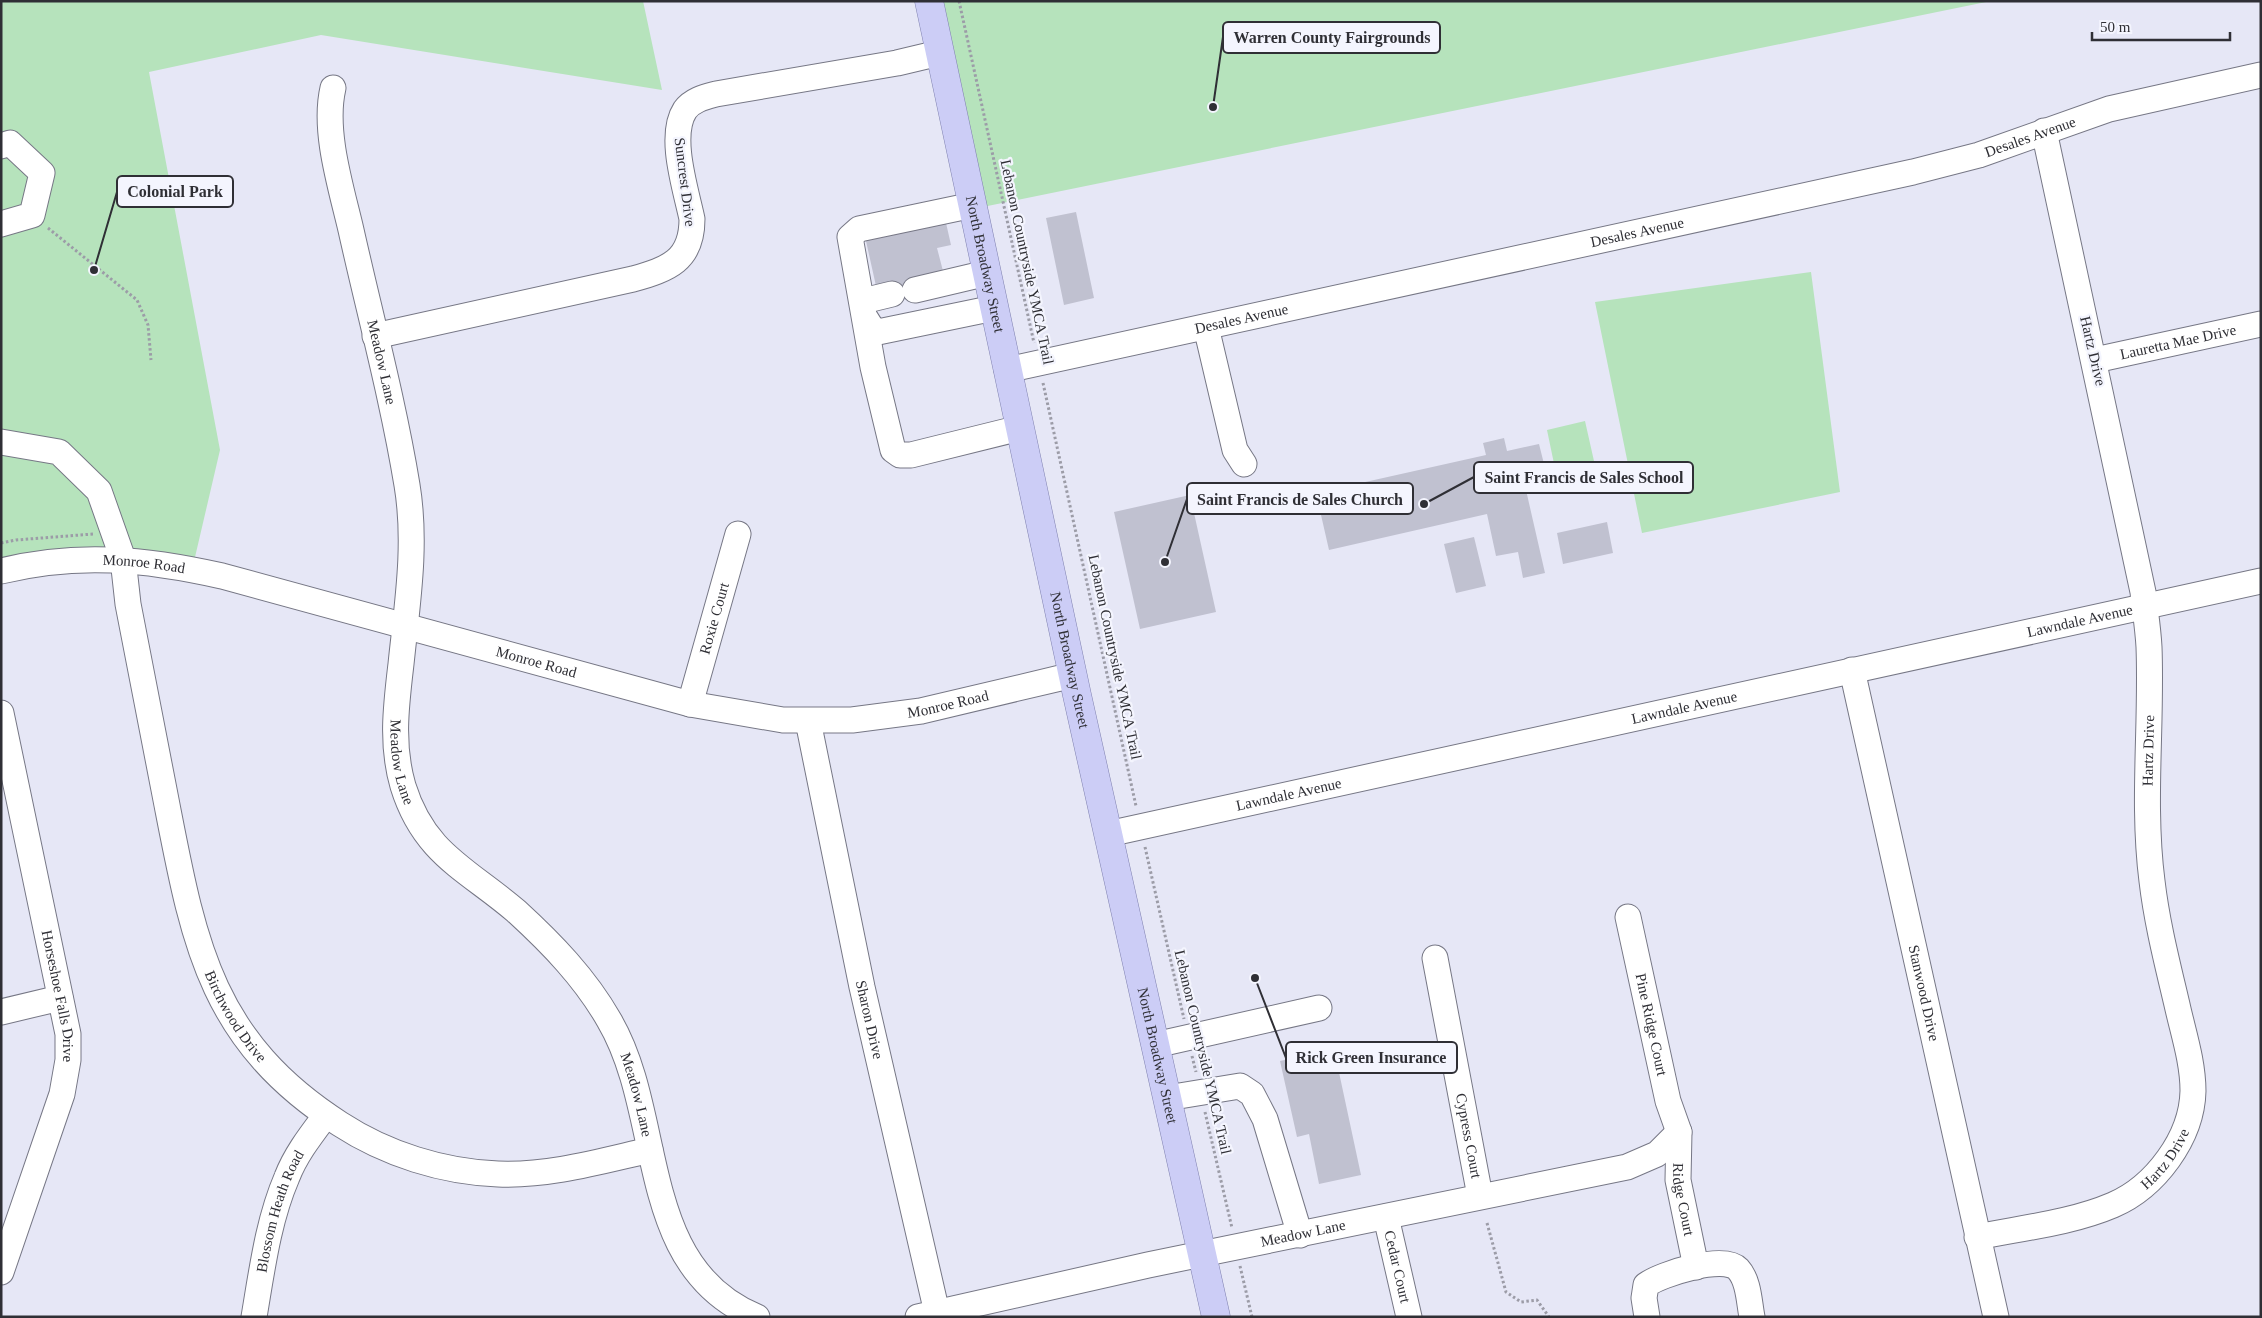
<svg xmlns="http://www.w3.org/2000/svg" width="2262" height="1318" viewBox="0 0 2262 1318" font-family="Georgia,serif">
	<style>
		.green { fill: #b6e3bc }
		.building { fill: #c0c1d0 }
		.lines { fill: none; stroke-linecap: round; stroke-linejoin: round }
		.minor-casing { stroke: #767785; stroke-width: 27 }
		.major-casing { stroke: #7f80af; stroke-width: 29 }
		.path { stroke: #9c9ca7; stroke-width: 3; stroke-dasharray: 2.5 2.5; stroke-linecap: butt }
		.minor { stroke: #fff; stroke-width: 25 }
		.major { stroke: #cccdf6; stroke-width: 28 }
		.labels { text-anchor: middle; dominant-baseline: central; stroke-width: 4.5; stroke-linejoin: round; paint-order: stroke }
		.street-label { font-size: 15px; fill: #2f2f35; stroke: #f4f5fe }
		.leader { fill: none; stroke: #2f2f35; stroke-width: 2 }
		.callout-dot { fill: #2f2f35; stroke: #f4f5fe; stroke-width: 2 }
		.callout { fill: #f4f5fe; stroke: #2f2f35; stroke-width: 2 }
		.callout-label { font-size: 16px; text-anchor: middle; font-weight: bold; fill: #2f2f35 }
	</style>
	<rect width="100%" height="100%" fill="#e6e7f6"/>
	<path class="green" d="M1 1H643L662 90 321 35 149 72 220 450 192 570 1 571Z
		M929 1H1991L973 209Z
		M1811 272 1840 492 1642 533 1595 302Z
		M1585 421 1596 470 1557 478 1547 430Z"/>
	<path class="building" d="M1076 212 1094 298 1064 305 1046 218Z
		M944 214 951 245 937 248 943 271 916 293 893 299 876 286 864 232Z
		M1504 438 1507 451 1539 444 1546 472 1523 477 1545 573 1523 578 1518 552 1496 556 1487 514 1329 550 1316 493 1486 455 1483 443Z
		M1190 495 1216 612 1140 629 1114 512Z
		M1607 522 1613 553 1563 564 1557 533Z
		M1474 537 1486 586 1456 593 1444 544Z
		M1334 1049 1361 1175 1319 1184 1309 1134 1297 1137 1280 1061Z"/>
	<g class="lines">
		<defs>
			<g id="minor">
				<path id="s1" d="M333 88C323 131 341 187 351 230 370 315 393 400 407 485 417 545 407 605 401 664 396 706 391 745 403 786 424 854 467 869 516 911 552 944 585 978 609 1020 666 1116 635 1267 757 1317"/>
				<path d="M1 146 10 143 42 173 32 215 1 224"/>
				<path d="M973 205 859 229 850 237 873 367 893 450 900 455H911L1020 428"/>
				<path d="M915 290 987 273"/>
				<path d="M863 301 892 294"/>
				<path d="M866 319 871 327 878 332 994 308"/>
				<path d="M1206 327 1235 450 1244 464"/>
				<path d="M375 336 633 279C668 269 692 261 692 219 686 190 668 136 685 110 692 100 705 97 716 94L897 63 939 53"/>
				<path id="s2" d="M2095 360 2261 324"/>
				<path id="s3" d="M1007 370 1913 172 1979 155 2109 109 2261 75"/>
				<path id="s4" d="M1 442 59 452 99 491 123 559 128 604C141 671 154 738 167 805 194 944 211 1041 340 1124 386 1154 443 1172 498 1174 550 1176 601 1161 650 1150"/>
				<path id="s5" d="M1 571C78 552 146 559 222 576L690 704 783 720H852L921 711 1073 675"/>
				<path id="s6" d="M1852 670 1996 1317"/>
				<path id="s7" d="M690 704 738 534"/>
				<path id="s8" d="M1 713 68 1034V1060L62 1094 1 1272"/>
				<path id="s9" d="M808 721 862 987 938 1317"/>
				<path id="s10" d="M1108 834 2261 581"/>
				<path id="s11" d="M1628 917 1668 1101 1679 1132 1678 1180 1696 1267"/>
				<path id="s12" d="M1435 958 1480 1196"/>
				<path d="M1 1012 60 998"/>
				<path d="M1155 1045 1319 1008"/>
				<path d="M1167 1098 1240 1086 1252 1094 1265 1119 1300 1235"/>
				<path id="s13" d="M1386 1217 1409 1317"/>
				<path id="s14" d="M1977 1237C2021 1228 2071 1223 2113 1205 2155 1187 2192 1138 2193 1091 2193 1063 2184 1035 2178 1009 2168 966 2157 924 2152 881 2142 803 2152 725 2149 647 2148 628 2145 610 2143 592L2044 131"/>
				<path id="s15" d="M254 1317C262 1270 268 1221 287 1177 296 1154 311 1135 326 1115"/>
				<path id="s16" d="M918 1317 1148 1265 1627 1167 1657 1154 1679 1132"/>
				<path d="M1647 1317 1644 1298 1646 1285C1661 1274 1724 1254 1738 1269 1749 1281 1749 1302 1752 1317"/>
			</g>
			<g id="major">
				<path id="s17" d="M929 1 1077 695 1216 1317"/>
			</g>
		</defs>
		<use href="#minor" class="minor-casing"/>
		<use href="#major" class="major-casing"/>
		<path class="path" d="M959 1 1034 343
			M48 228 137 300 148 325 151 360
			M1043 383 1136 806
			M1 543 16 540 93 534
			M1145 847 1184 1019
			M1192 1056 1196 1072
			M1205 1112 1232 1228
			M1487 1223 1506 1292 1521 1302 1537 1300 1549 1317
			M1240 1266 1252 1317"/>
		<use href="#minor" class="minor"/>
		<use href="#major" class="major"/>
	</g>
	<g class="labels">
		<g class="street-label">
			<text stroke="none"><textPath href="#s3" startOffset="1050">Desales Avenue</textPath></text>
			<text transform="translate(685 182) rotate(83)">Suncrest Drive</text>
			<text stroke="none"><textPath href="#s3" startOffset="645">Desales Avenue</textPath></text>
			<text transform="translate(1027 262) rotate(78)">Lebanon Countryside YMCA Trail</text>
			<text stroke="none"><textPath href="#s17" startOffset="269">North Broadway Street</textPath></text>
			<text stroke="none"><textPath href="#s3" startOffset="240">Desales Avenue</textPath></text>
			<text stroke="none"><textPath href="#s2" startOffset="85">Lauretta Mae Drive</textPath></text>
			<text transform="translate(2093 351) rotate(77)">Hartz Drive</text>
			<text stroke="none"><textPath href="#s1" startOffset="280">Meadow Lane</textPath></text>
			<text stroke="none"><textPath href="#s5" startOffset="144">Monroe Road</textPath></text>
			<text stroke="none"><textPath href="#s7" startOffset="89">Roxie Court</textPath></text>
			<text stroke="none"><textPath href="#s10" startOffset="995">Lawndale Avenue</textPath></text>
			<text transform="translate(1115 657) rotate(78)">Lebanon Countryside YMCA Trail</text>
			<text stroke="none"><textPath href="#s17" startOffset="674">North Broadway Street</textPath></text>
			<text stroke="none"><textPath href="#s5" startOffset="549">Monroe Road</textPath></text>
			<text stroke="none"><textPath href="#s5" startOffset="969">Monroe Road</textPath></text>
			<text stroke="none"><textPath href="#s10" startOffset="590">Lawndale Avenue</textPath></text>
			<text stroke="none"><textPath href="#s14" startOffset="631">Hartz Drive</textPath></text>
			<text stroke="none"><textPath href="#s1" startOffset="684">Meadow Lane</textPath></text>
			<text stroke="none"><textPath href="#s10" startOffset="185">Lawndale Avenue</textPath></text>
			<text stroke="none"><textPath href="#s6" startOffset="331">Stanwood Drive</textPath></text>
			<text stroke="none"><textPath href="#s8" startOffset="289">Horseshoe Falls Drive</textPath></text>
			<text stroke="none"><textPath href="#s4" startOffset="661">Birchwood Drive</textPath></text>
			<text stroke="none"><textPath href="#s9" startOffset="305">Sharon Drive</textPath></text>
			<text stroke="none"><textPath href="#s11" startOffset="110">Pine Ridge Court</textPath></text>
			<text transform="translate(1203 1052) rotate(77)">Lebanon Countryside YMCA Trail</text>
			<text stroke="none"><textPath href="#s17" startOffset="1079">North Broadway Street</textPath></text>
			<text stroke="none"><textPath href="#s1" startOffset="1104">Meadow Lane</textPath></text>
			<text stroke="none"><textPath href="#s12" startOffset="181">Cypress Court</textPath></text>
			<text stroke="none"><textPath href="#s14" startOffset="211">Hartz Drive</textPath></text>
			<text stroke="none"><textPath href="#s11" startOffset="289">Ridge Court</textPath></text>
			<text stroke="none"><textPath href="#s15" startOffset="109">Blossom Heath Road</textPath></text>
			<text stroke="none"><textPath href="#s16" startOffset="394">Meadow Lane</textPath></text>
			<text stroke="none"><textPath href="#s13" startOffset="51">Cedar Court</textPath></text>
		</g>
	</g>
	<path class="leader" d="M1213 107L1223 37M94 270L117 192M1424 504L1474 477M1165 562L1187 499M1255 978L1286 1058"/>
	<g class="callout-dot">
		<circle cx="1213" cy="107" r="5"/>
		<circle cx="94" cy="270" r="5"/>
		<circle cx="1424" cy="504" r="5"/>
		<circle cx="1165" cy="562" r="5"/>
		<circle cx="1255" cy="978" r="5"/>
	</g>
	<g class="callout">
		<rect x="1223" y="22" width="217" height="31" rx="5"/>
		<rect x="117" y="176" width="116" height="31" rx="5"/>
		<rect x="1474" y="462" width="219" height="31" rx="5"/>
		<rect x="1187" y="483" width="226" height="31" rx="5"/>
		<rect x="1286" y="1042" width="171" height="31" rx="5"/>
	</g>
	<g class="callout-label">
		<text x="1332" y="43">Warren County Fairgrounds</text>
		<text x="175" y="197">Colonial Park</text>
		<text x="1584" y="483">Saint Francis de Sales School</text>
		<text x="1300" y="505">Saint Francis de Sales Church</text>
		<text x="1371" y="1063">Rick Green Insurance</text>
	</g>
	<rect width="2262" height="1318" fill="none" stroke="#2f2f35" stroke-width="5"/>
	<path d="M2092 32v8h138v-8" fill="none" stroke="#2f2f35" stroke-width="2.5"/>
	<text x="2100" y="32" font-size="15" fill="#2f2f35" stroke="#f4f5fe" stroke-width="4" paint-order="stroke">50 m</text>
</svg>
